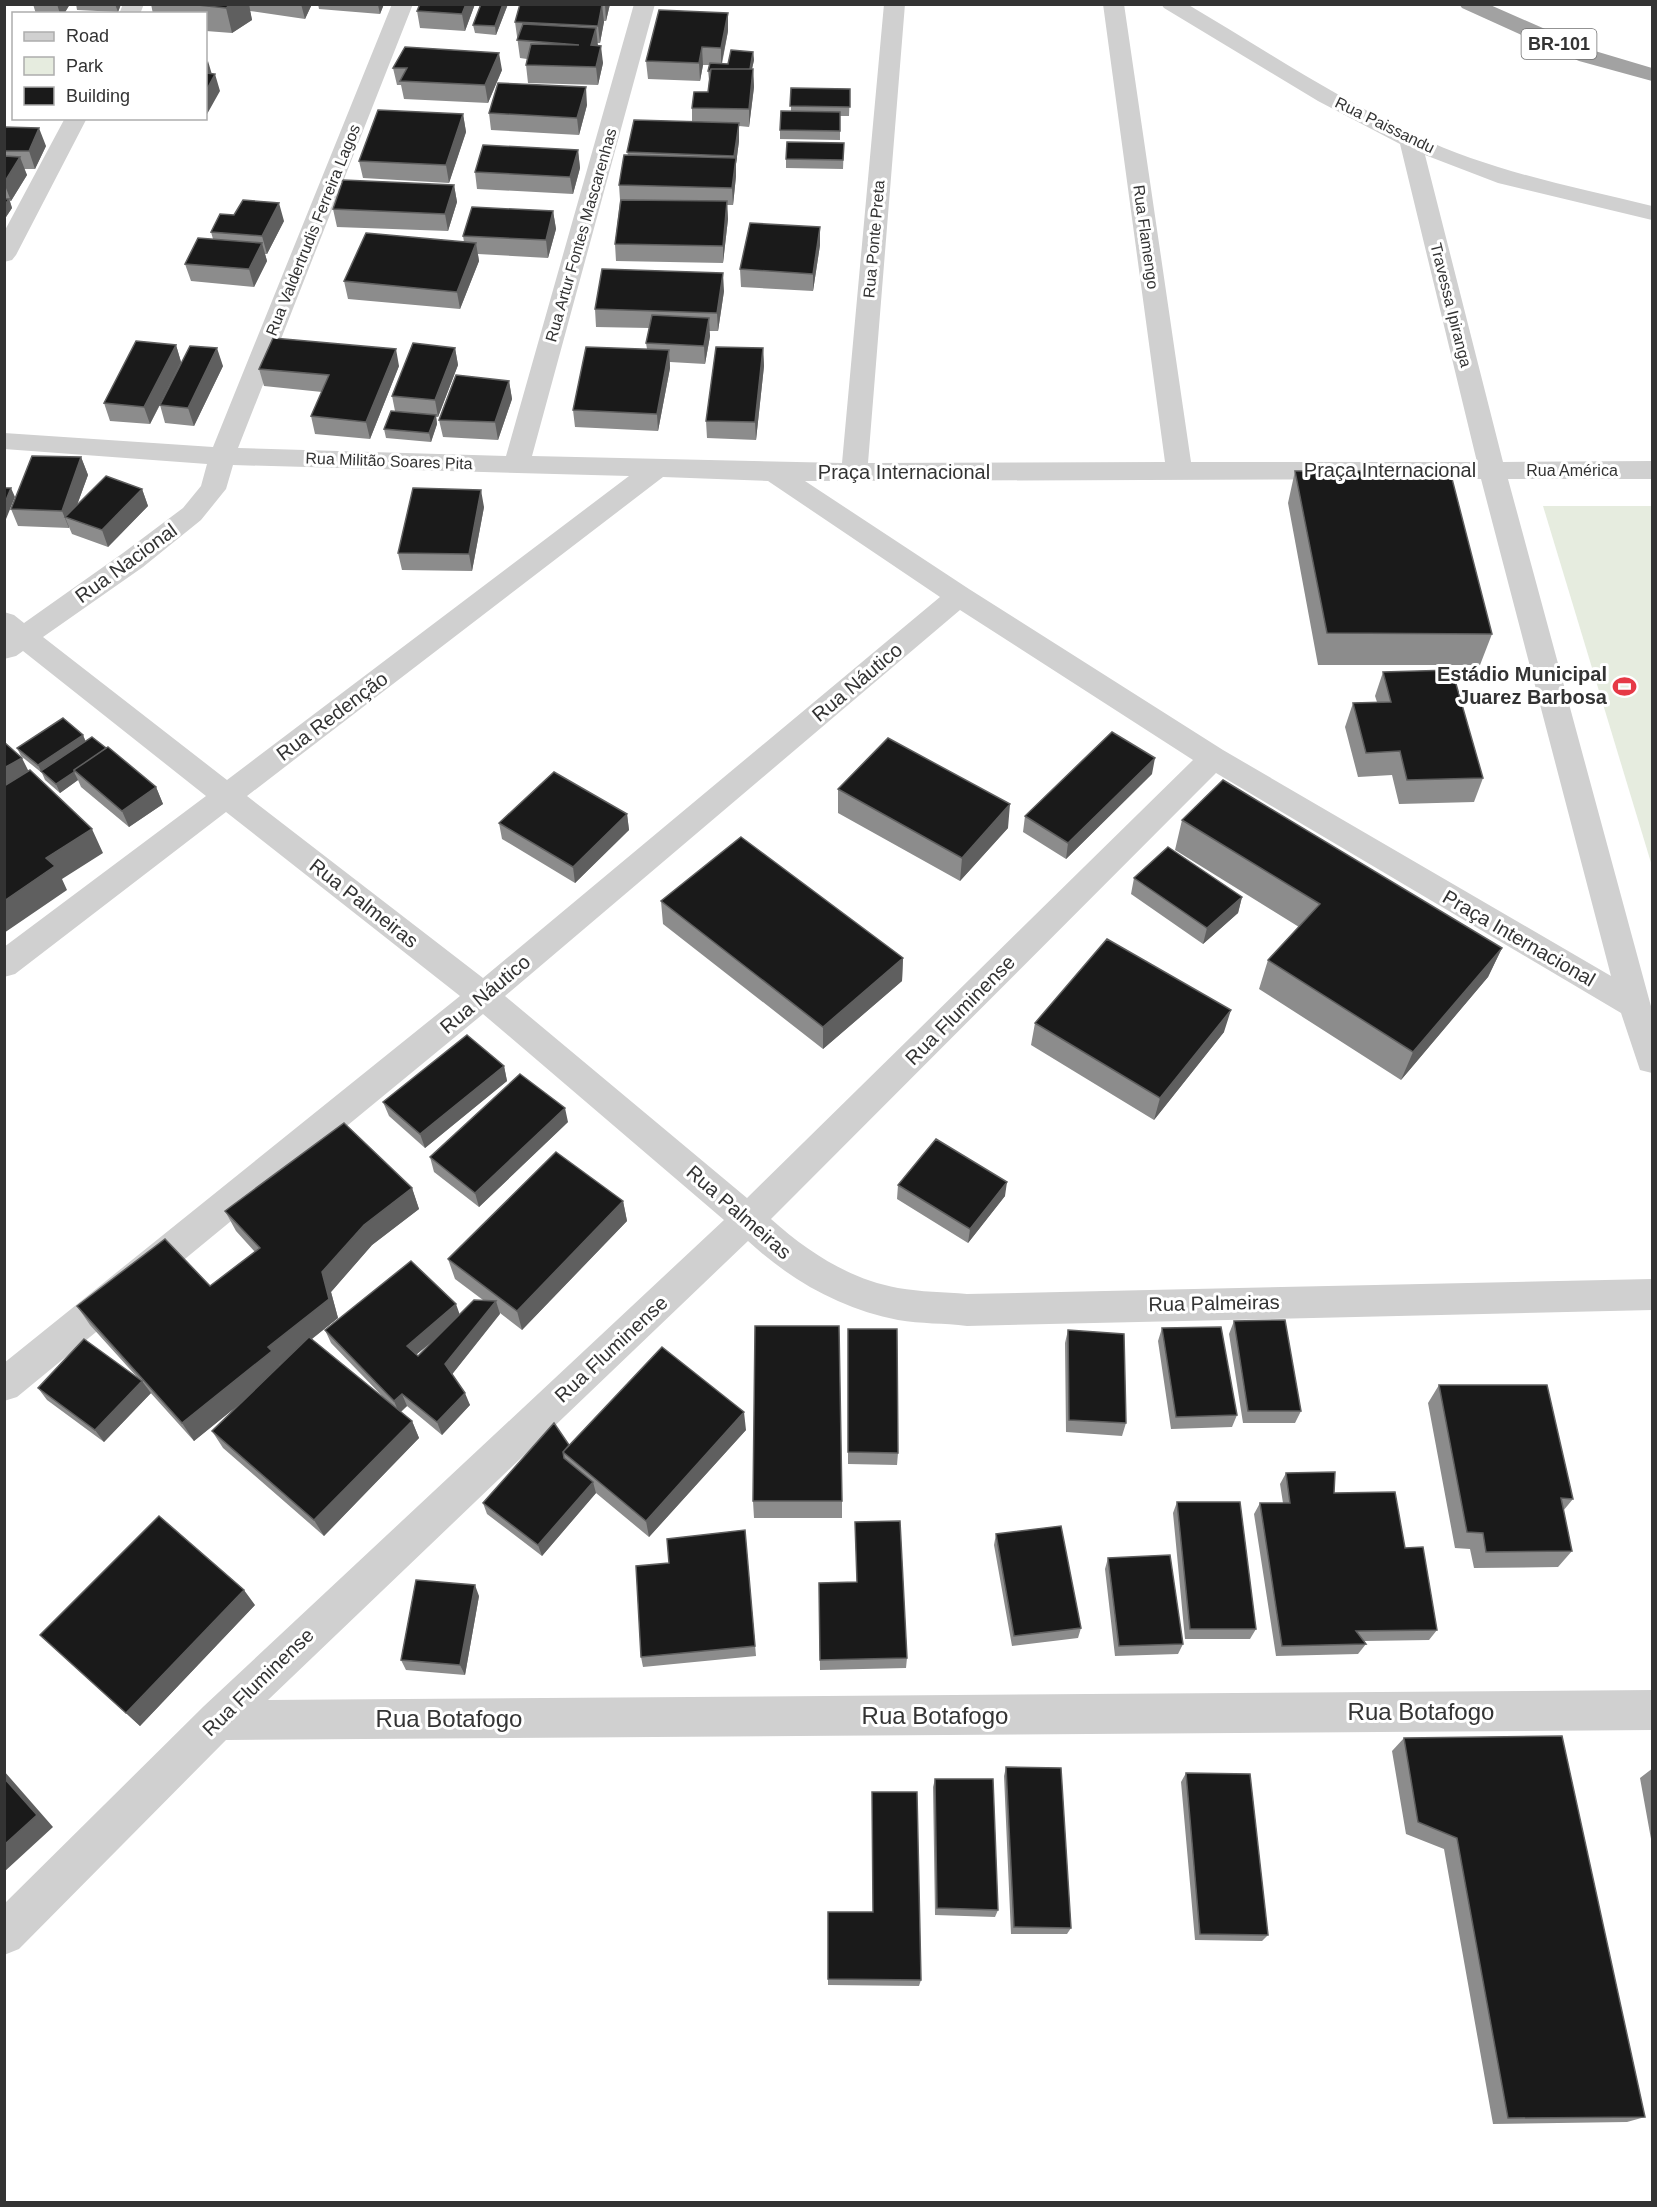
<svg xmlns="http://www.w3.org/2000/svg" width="1657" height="2207" viewBox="0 0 1657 2207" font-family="Arial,sans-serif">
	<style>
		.green { fill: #e6ecdf }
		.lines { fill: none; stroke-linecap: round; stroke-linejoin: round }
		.minor { fill: #d0d0d0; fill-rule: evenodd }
		.trunk { fill: #a2a2a2; fill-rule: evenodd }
		.wall { fill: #8c8c8c; fill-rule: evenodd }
		.shaded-wall { fill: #5f5f5f }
		.building { fill: #1a1a1a; stroke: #5f5f5f; stroke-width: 1.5 }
		.labels { text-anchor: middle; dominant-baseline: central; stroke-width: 6; stroke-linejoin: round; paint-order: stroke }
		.far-street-label { font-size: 16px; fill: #333; stroke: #fff }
		.shield { fill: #fff; stroke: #707070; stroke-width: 1.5 }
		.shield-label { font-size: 18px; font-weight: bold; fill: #333 }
		.street-label { font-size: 20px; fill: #333; stroke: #fff }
		.poi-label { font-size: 20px; font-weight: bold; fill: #333; stroke: #fff; text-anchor: end }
		.near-street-label { font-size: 24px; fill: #333; stroke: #fff }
	</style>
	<rect width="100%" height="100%" fill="#fff"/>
	<path class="green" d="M1543 506H1652V866Z"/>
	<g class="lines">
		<path class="minor" d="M123 4H144L140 14H119Z
			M392 4H413L238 448 506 456 634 4H655L532 456 842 463 884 4H905L868 463 1165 462 1103 4H1124L1191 462H1477L1400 144 1318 101 1164 8 1161 4H1187C1263 49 1337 98 1417 136 1491 171 1573 187 1652 206V220L1498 183 1425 155 1503 462 1652 461V479H1508L1652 1010V1073L1640 1070 1621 1013 1216 773 771 1219C808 1252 849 1279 898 1288 921 1292 944 1292 967 1294L1652 1279V1310L967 1326C944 1323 921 1324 898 1320 841 1309 790 1280 748 1241L268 1700 1652 1690V1730L226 1740 19 1949 4 1955V1904L204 1706 724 1220 483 1014 17 1397 4 1401V1363L460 996 226 812 15 974 4 977V947L206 796 23 651 16 656 4 659V612L14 615 24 623 123 553 183 508 201 486 207 464 4 449V433L213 447ZM233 465 629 476 227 780 43 637 143 567 201 520 226 489ZM663 477 768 481 940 597 483 978 247 796ZM1481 479 1611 976 1223 750 969 589 805 481ZM960 610 1193 760 747 1198 505 996Z
			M65 118H87L16 255 12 260 4 262V232Z"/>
		<path class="trunk" d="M1459 4H1488L1595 51 1652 68V81L1579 61 1462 8Z"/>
	</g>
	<path class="wall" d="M33 4H70L64 14H36Z
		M76 4H121L118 12 77 10Z
		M151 4H312L305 19 250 11 252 20 232 33 206 31V14H153Z
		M318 4H384L380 14 319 9Z
		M420 4H475L465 31 420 28 417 11Z
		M481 4H508L496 35 475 33 473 25Z
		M610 4 606 21H604L600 43H597L603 63 598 85 528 83 526 65 527 59 520 58 515 22 520 5Z
		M728 31 722 64H728L753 52 754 60 752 69H753L754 87 749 127 739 126V141L736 164V176L733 205H727L728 219 723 263 616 261 615 244 620 200 619 185 628 155 627 152 692 122V108L708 92 709 80 708 71 709 65H703L700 81 648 79 646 61Z
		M405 47 502 70 488 103 404 99 401 85H397L393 68Z
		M791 88 850 89 849 116H840V140L780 139V130L791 111Z
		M587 105 579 135 491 130 489 113Z
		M463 114 466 132 449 183 363 178 359 161Z
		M4 127 46 146 35 169H24L27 175 11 201H10L12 208 4 220Z
		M844 143 843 169 786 168V159Z
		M578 150 580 168 573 194 477 189 475 172Z
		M454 185 457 202 448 231 337 227 333 209Z
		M553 211 556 229 548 258 478 254 479 261 460 309 348 299 344 281 464 242 463 236Z
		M284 221 267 254H265L267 261 254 287 191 281 185 264 213 239 211 232Z
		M820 227V245L813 291 741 287 740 269Z
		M724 291 718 331H709L710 336 705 364 670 362V368L658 431 575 427 573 410 647 349 646 343 649 328 596 327 595 309Z
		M176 345 181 362 223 366 194 426 165 423 160 405 150 424 110 421 104 403Z
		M455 348 458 365 438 417H436L437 424 431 442 386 438 384 429 395 411 392 396Z
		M763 348 764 366 756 440 707 438 706 421Z
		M399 366 370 439 315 434 311 416 322 392 264 386 259 369Z
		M509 381 512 399 498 440 443 437 439 420Z
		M81 457 88 475 77 505 142 489 148 506 108 547 72 534 69 527V528L18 526 11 509Z
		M1295 471 1492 634 1480 665H1318L1288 503Z
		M484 507 472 571 402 570 398 553Z
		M1383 672 1483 778 1474 802 1399 804 1392 775 1358 777 1345 727 1353 703 1377 702 1375 696Z
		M83 735 86 742 156 787 163 804 129 827 81 787 78 780 60 793 45 780 42 773 21 756 17 748Z
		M1152 774 1066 859 1023 832 1025 816Z
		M838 789 1008 828 960 881 838 813Z
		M627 814 629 830 575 883 502 839 499 823Z
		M1182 820 1502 948 1488 977 1401 1080 1259 989 1268 960 1299 927 1175 850Z
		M1134 878 1242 897 1238 913 1203 944 1131 894Z
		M661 901 903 958 902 981 823 1049 663 924Z
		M1035 1023 1224 1032 1154 1120 1031 1045Z
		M504 1066 507 1081 425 1148 389 1116 383 1102Z
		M568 1122 479 1207 434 1172 430 1157Z
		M898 1185 1005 1196 968 1243 897 1199Z
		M412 1188 419 1209 372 1245 331 1292 338 1318 312 1339 385 1399 331 1343 325 1330 460 1314 483 1300 455 1279 448 1259 623 1201 627 1221 522 1330 500 1313 452 1374 470 1405 442 1435 407 1406 401 1412 412 1421 419 1438 324 1536 223 1448 212 1431 239 1404 194 1441 148 1390 151 1393 104 1442 47 1400 38 1388 137 1377 90 1325 77 1306 210 1286 255 1252 236 1231 225 1211ZM434 1340 418 1356 416 1355Z
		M1234 1321 1301 1411 1295 1423H1243L1229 1334Z
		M1162 1328 1237 1415 1232 1427 1171 1429 1158 1341Z
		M848 1329 898 1453 897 1465 848 1464Z
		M1068 1330 1126 1423 1122 1436 1066 1432 1065 1343Z
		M1439 1385 1573 1499 1563 1511 1572 1551 1558 1567 1474 1568 1470 1549 1455 1548 1428 1403Z
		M746 1430 649 1537 596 1493 542 1556 487 1514 483 1503 569 1445Z
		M1286 1473 1334 1493 1405 1548 1437 1630 1429 1640 1364 1641 1366 1644 1358 1654 1276 1656 1254 1514 1260 1503H1283L1280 1484Z
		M753 1501H842V1518H754Z
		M1177 1502 1256 1629 1250 1639H1185L1173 1513Z
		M855 1522 907 1658 906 1668 820 1670 819 1583 857 1582Z
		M745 1531 756 1656 643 1667 641 1657 669 1563Z
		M996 1534 1081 1628 1078 1638 1012 1646 994 1545Z
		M1108 1558 1183 1644 1178 1654 1115 1656 1105 1569Z
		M479 1596 465 1675 406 1670 401 1660Z
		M255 1605 140 1726 40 1635Z
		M1404 1738 1645 2117 1627 2122 1493 2124 1444 1849 1406 1834 1392 1751Z
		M1006 1767 1071 1928 1067 1934H1011L1004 1776Z
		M1653 1768V1850L1640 1778Z
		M1186 1773 1268 1935 1262 1941 1195 1940 1181 1782Z
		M935 1779 998 1910 995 1917 935 1915 933 1787Z
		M872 1792 921 1980 919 1986 828 1985V1912H873Z"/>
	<path class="shaded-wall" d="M57 4H70L64 14H60Z
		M115 4H121L118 12Z
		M231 4H249L252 20 232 33 226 8Z
		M301 4H312L305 19Z
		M384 4 380 14 378 5Z
		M466 4H475L465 31 462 14Z
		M503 4H508L496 35 495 26Z
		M605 4H610L606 21Z
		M602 5 604 22 600 43 598 26Z
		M728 13V31L721 66V48Z
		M596 28 598 46 591 45Z
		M601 46 603 63 598 85 596 67Z
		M702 47 703 65 700 81 699 63Z
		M753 52 754 60 749 82V73Z
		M499 53 502 70 488 103 485 85Z
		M208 61 213 78 215 74 220 91 206 116V66Z
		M753 69 754 87 749 127V109Z
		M586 87 587 105 579 135 577 118Z
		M463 114 466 132 449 183 446 165Z
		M739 123V141L736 164V176L733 205 732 188 734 169V156Z
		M39 128 46 146 35 169 29 151Z
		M578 150 580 168 573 194 570 177Z
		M20 157 27 175 11 201 4 183Z
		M454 185 457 202 448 231 445 214Z
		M9 199 12 208 4 220V206Z
		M727 201 728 219 723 263V246Z
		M279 203 284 221 267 254 262 236Z
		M553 211 556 229 548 258 546 240Z
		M820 227V245L813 291V274Z
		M262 243 267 261 254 287 249 269Z
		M476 243 479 261 460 309 457 292Z
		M723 273 724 291 718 331 717 313Z
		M709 318 710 336 705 364 704 346Z
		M176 345 181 362 150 424 144 407Z
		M217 348 223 366 194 426 188 408Z
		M455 348 458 365 438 417 435 400Z
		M763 348 764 366 756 440 755 422Z
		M396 349 399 366 370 439 366 422Z
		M669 350 670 368 658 431 657 414Z
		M509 381 512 399 498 440 495 422Z
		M436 415 437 424 431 442 429 433Z
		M81 457 88 475 72 519 65 517 69 527V528L62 511Z
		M11 488 15 497 4 524V505Z
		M142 489 148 506 108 547 102 530Z
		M481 490 484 507 472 571 469 554Z
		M83 735 86 743 41 771 42 773 38 765Z
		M22 758 30 774 4 790V768Z
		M1155 758 1152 774 1066 859 1068 843Z
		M74 772 78 780 60 793 56 784Z
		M156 787 163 804 129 827 122 811Z
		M1010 804 1008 828 960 881 962 858Z
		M627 814 629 830 575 883 573 867Z
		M92 829 103 853 62 879 67 890 4 933V901L46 858Z
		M1242 897 1238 913 1203 944 1207 928Z
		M1502 948 1488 977 1401 1080 1413 1052Z
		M903 958 902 981 823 1049V1027Z
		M1231 1010 1224 1032 1154 1120 1160 1098Z
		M504 1066 507 1081 425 1148 420 1134Z
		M565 1108 568 1122 479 1207 475 1193Z
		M1007 1182 1005 1196 968 1243 970 1229Z
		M412 1188 419 1209 372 1245 331 1292 338 1318 279 1365 282 1370 194 1441 182 1423 268 1347 322 1272 364 1225Z
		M623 1201 627 1221 522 1330 517 1311Z
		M496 1301 500 1314 450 1377 445 1364Z
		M456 1304 461 1318 412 1358 407 1346Z
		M142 1381 151 1393 104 1442 95 1430Z
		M465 1393 470 1405 442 1435 437 1422Z
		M402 1394 407 1406 399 1413 394 1401Z
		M744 1412 746 1430 649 1537 646 1521Z
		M412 1421 419 1438 324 1536 314 1520Z
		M593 1482 596 1493 542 1556 538 1545Z
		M475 1585 479 1596 465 1675 460 1665Z
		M244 1590 255 1605 140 1726 126 1713Z
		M4 1771 53 1827 4 1872Z"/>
	<path class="building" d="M188 4H231L226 8Z
		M420 4H466L462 14 417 11Z
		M481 4H503L495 26 473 25Z
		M520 4H589L602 5 598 26 515 22Z
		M659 10 728 13 721 48 702 47 699 63 646 61Z
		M523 24 596 28 591 45 601 46 596 67 526 65 531 44 579 45 517 40Z
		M405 47 499 53 485 85 400 81 407 68H393Z
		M731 50 753 52 750 69H711L710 71H708L710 63 728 64Z
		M711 69H753L749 109 692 108 694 92H708Z
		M206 73 215 74 206 91Z
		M498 83 586 87 577 118 489 113Z
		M791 88 850 89V107L790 106Z
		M378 110 463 114 446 165 359 161Z
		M781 111 840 112V131L780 130Z
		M634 120 739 123 734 156 627 152Z
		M4 127 39 128 29 151H4Z
		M787 142 844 143 843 160 786 159Z
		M483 145 578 150 570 177 475 172Z
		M624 155 736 158 732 188 619 185Z
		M4 156 20 157 4 183Z
		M343 180 454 185 445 214 333 209Z
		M4 199H9L4 206Z
		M243 200 279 203 262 236 211 232 220 214 234 215Z
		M621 200 727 201 723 246 615 244Z
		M472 207 553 211 546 240 463 236Z
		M750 223 820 227 813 274 740 269Z
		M366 233 476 243 457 292 344 281Z
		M198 238 262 243 249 269 185 264Z
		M602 269 723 273 717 313 595 309Z
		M652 315 709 318 704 346 646 343Z
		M273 338 396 349 366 422 311 416 329 375 259 369Z
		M136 341 176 345 144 407 104 403Z
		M413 343 455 348 435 400 392 396Z
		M190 346 217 348 188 408 160 405Z
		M586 347 669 350 657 414 573 410Z
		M716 347 763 348 755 422 706 421Z
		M456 375 509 381 495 422 439 420Z
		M391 411 436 415 429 433 384 429Z
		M32 456 81 457 62 511 11 509Z
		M1295 471H1450L1492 634 1327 633Z
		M106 476 142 489 102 530 65 517Z
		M4 488H11L4 505Z
		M413 488 481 490 469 554 398 553Z
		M1452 670 1483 778 1407 780 1400 751 1366 753 1353 703 1391 702 1383 672Z
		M63 718 83 735 38 765 17 748Z
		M1112 732 1155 758 1068 843 1025 816Z
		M92 737 106 748 74 770V772L56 784 41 771Z
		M888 738 1010 804 962 858 838 789Z
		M4 742 22 758 4 768Z
		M108 747 156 787 122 811 74 770Z
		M30 770 92 829 46 858 55 866 4 901V786Z
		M554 772 627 814 573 867 499 823Z
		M1223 780 1502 948 1413 1052 1268 960 1320 904 1182 820Z
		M741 837 903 958 823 1027 661 901Z
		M1168 847 1242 897 1207 928 1134 878Z
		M1107 939 1231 1010 1160 1098 1035 1023Z
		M467 1035 504 1066 420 1134 383 1102Z
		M520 1074 565 1108 475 1193 430 1157Z
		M344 1123 412 1188 364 1225 322 1272 329 1299 268 1347 272 1351 182 1423 77 1306 165 1239 210 1286 260 1248 225 1211Z
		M936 1139 1007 1182 970 1229 898 1185Z
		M556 1152 623 1201 517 1311 448 1259Z
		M411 1261 456 1304 407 1346 418 1356 474 1300 496 1301 445 1364 465 1393 437 1422 402 1394 394 1401 325 1330Z
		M1285 1320 1301 1411H1248L1234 1321Z
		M755 1326H839L842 1501H753Z
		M1221 1327 1237 1415 1176 1417 1162 1328Z
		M848 1329H897L898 1453 848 1452Z
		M1068 1330 1124 1334 1126 1423 1069 1420Z
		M309 1337 412 1421 314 1520 212 1431Z
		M84 1339 142 1381 95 1430 38 1388Z
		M662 1347 744 1412 646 1521 563 1452Z
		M1439 1385H1547L1573 1499 1561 1498 1572 1551 1486 1552 1483 1533 1467 1532Z
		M554 1423 569 1445 563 1452 564 1458 593 1482 538 1545 483 1503Z
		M1335 1472 1334 1493 1395 1492 1405 1548 1423 1547 1437 1630 1356 1631 1366 1644 1282 1646 1260 1503H1290L1286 1473Z
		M1177 1502H1240L1256 1629H1190Z
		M159 1516 244 1590 126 1713 40 1635Z
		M900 1521 907 1658 820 1660 819 1583 857 1582 855 1522Z
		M1061 1526 1081 1628 1014 1636 996 1534Z
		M745 1530 755 1646 641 1657 636 1566 669 1563 667 1539Z
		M1170 1555 1183 1644 1119 1646 1108 1558Z
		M416 1580 475 1585 460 1665 401 1660Z
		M1562 1736 1645 2117 1508 2118 1457 1838 1418 1822 1404 1738Z
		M1006 1767 1061 1768 1071 1928 1014 1927Z
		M1186 1773 1250 1774 1268 1935 1200 1934Z
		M4 1778 37 1815 4 1845Z
		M935 1779H993L998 1910 937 1908Z
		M872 1792H917L921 1980 828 1979V1912H873Z"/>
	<defs>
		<symbol id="stadium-bare" viewBox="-9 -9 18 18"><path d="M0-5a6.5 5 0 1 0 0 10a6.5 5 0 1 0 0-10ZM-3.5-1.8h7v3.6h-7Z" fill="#e63946" stroke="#fff" stroke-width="2.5" paint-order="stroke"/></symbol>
	</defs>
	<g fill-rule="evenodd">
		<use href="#stadium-bare" x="1608" y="670" width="33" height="33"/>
	</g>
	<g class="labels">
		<g class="far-street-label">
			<text transform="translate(1385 125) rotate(26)">Rua Paissandu</text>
			<text transform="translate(313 230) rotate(-68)">Rua Valdertrudis Ferreira Lagos</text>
			<text transform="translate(581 235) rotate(-74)">Rua Artur Fontes Mascarenhas</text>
			<text transform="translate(1146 237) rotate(82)">Rua Flamengo</text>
			<text transform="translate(874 239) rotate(-85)">Rua Ponte Preta</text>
			<text transform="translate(1451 305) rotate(76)">Travessa Ipiranga</text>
			<text transform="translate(389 461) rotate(2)">Rua Militão Soares Pita</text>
			<text x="1572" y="470">Rua América</text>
		</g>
		<rect class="shield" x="1521.5" y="29" width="75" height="30" rx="4.5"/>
		<g class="shield-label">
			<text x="1559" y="44">BR-101</text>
		</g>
		<g class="street-label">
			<text x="1390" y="470">Praça Internacional</text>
			<text x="904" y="472">Praça Internacional</text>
			<text transform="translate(126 563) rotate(-36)">Rua Nacional</text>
			<text transform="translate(857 682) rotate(-40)">Rua Náutico</text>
			<text transform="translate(332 716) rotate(-37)">Rua Redenção</text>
			<text transform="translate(364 903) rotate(38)">Rua Palmeiras</text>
			<text transform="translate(1519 938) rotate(30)">Praça Internacional</text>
			<text transform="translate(485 994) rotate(-40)">Rua Náutico</text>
			<text transform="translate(960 1010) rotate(-45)">Rua Fluminense</text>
			<text transform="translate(739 1212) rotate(41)">Rua Palmeiras</text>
			<text transform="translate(1214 1303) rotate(-1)">Rua Palmeiras</text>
			<text transform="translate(611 1349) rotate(-43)">Rua Fluminense</text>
			<text transform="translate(258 1682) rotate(-44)">Rua Fluminense</text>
		</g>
		<g class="poi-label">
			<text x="1607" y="674">Estádio Municipal<tspan x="1607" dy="23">Juarez Barbosa</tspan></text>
		</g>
		<g class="near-street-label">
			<text x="1421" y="1711">Rua Botafogo</text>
			<text x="935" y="1715">Rua Botafogo</text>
			<text x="449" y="1718">Rua Botafogo</text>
		</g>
	</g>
	<rect width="1657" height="2207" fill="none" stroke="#333333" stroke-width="12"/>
	<rect x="12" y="12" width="195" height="108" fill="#ffffff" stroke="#adadad" stroke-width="1.5"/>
	<rect x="24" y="32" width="30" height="9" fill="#d0d0d0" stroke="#adadad" stroke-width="1.5"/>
	<text x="66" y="42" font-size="18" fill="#333333">Road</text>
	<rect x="24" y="57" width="30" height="18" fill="#e6ecdf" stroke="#adadad" stroke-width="1.5"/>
	<text x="66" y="72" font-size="18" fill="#333333">Park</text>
	<rect x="24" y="87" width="30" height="18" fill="#1a1a1a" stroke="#adadad" stroke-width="1.5"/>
	<text x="66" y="102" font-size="18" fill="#333333">Building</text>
</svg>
